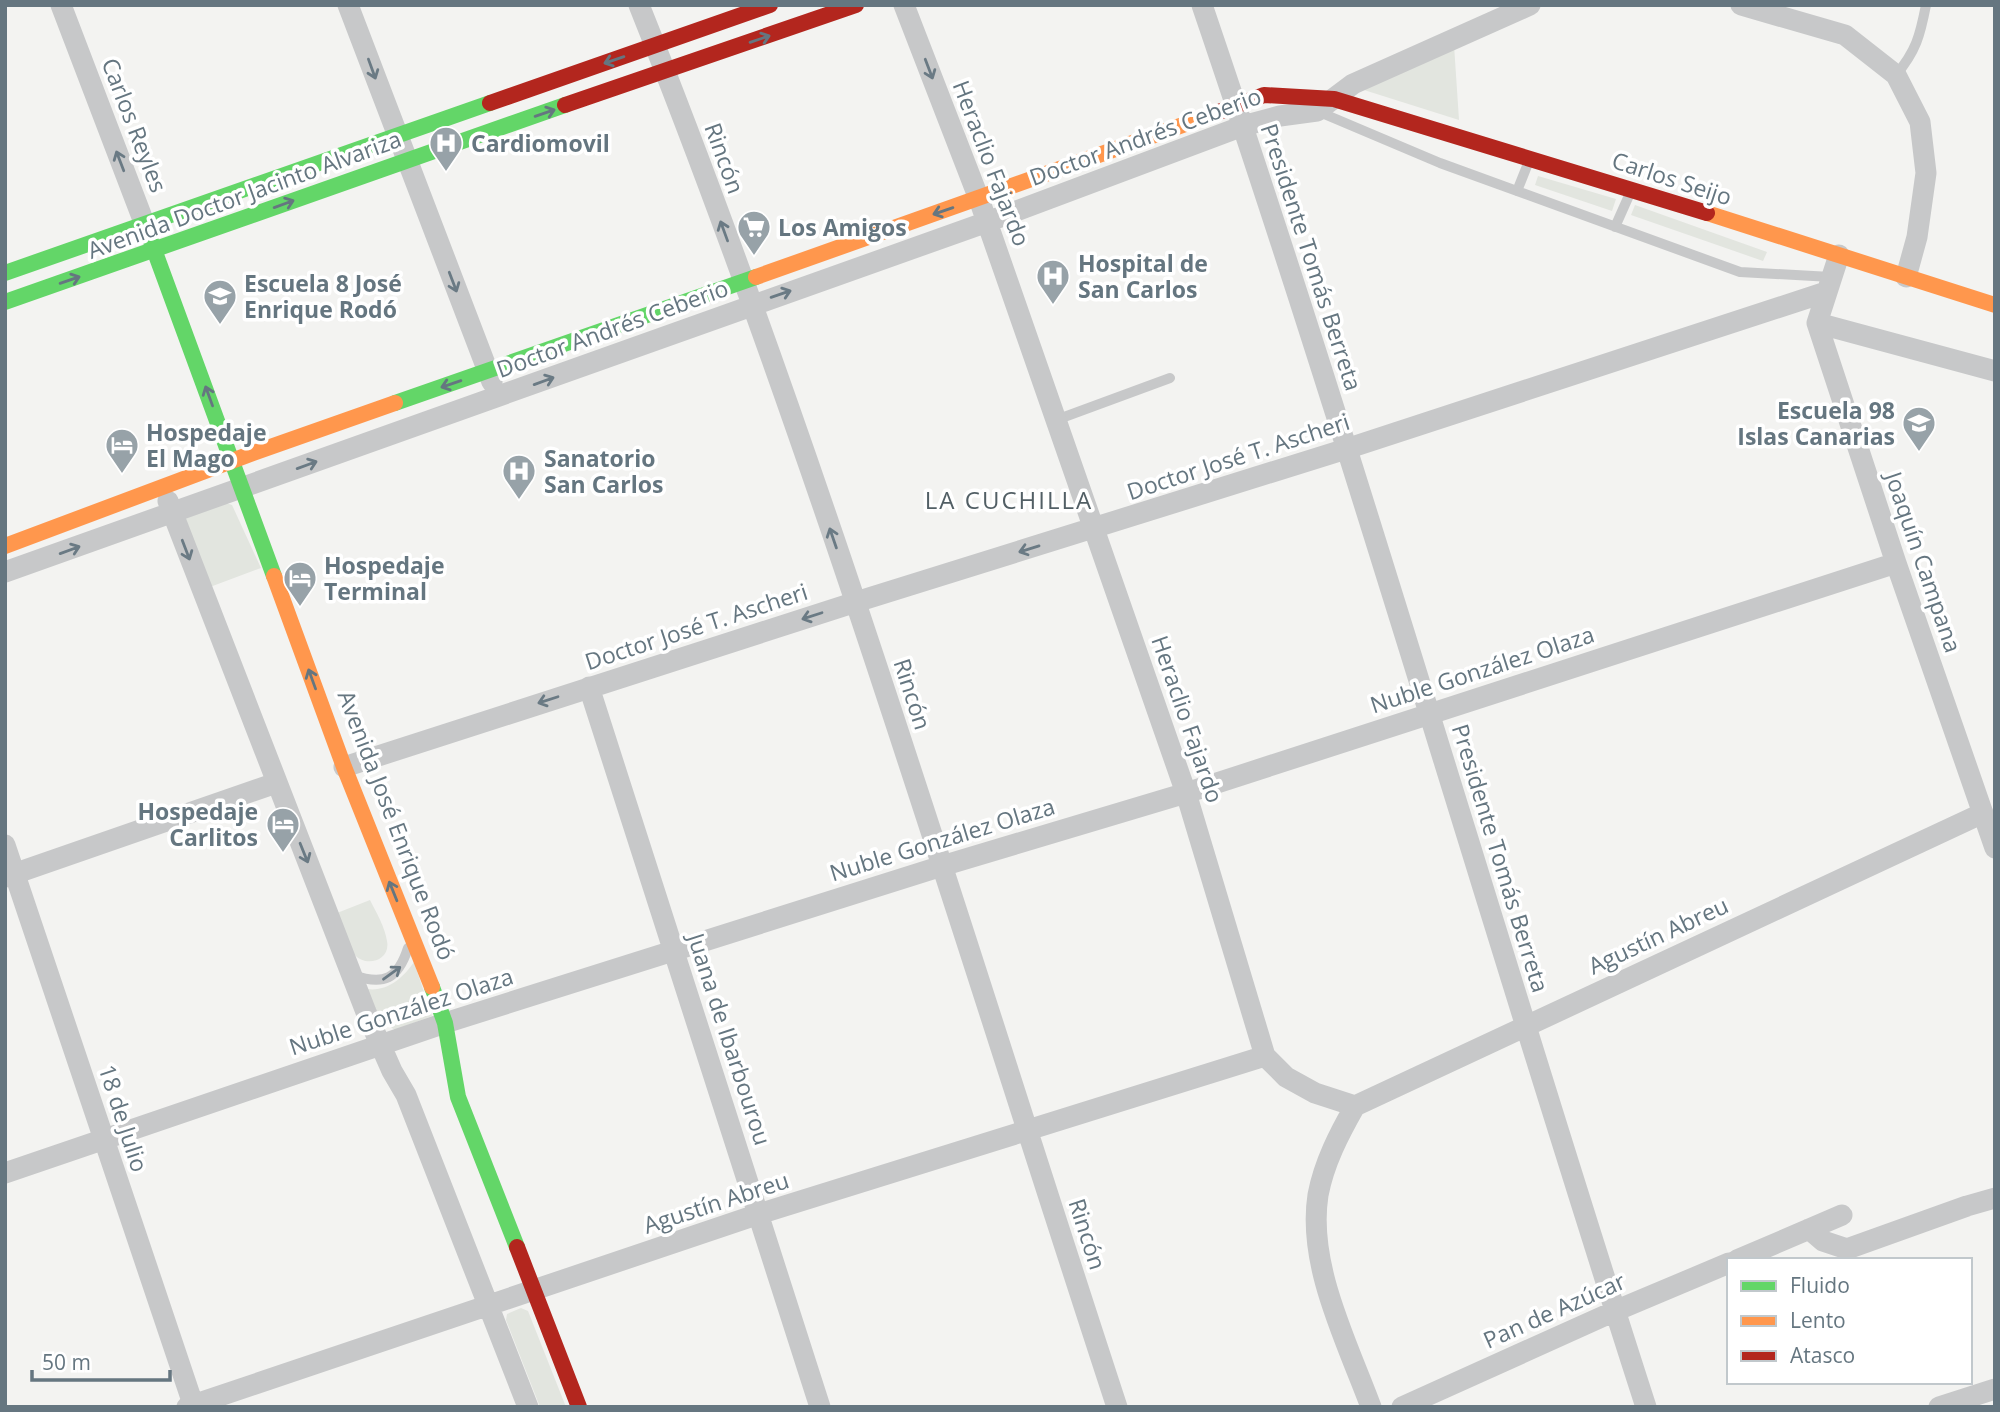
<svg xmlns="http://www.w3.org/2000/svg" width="2000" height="1412" viewBox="0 0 2000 1412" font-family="'Open Sans',sans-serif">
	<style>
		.green { fill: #e2e5df }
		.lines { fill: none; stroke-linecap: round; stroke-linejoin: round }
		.lane { stroke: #c7c8c9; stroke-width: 10 }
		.street { stroke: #c7c8c9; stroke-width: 21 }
		.fast { stroke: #63d668; stroke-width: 16 }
		.slow { stroke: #ff974d; stroke-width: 16 }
		.jam { stroke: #b3261e; stroke-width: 16 }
		.oneway { stroke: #657680 }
		.oneway2 { stroke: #6a7a84 }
		.labels { text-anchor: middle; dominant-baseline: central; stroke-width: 7; stroke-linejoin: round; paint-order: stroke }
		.street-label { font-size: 23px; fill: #657680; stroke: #fff }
		.poi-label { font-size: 23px; font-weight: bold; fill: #657680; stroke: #fff; text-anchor: start }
		.neighbourhood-label { font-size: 24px; letter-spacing: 2px; fill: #525f65; stroke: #fff }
	</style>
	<rect width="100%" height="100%" fill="#f3f3f1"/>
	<path class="green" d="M1454 45 1459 120 1364 90Z
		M1538 176 1616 199 1612 211 1535 185Z
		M1635 205 1767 252 1763 261 1631 215Z
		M226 503 232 505 261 568 210 587 183 519Z
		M370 900C376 912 385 927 387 941 391 961 365 968 354 954 345 944 342 926 337 913Z
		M414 962 432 1016 395 1030C379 1020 373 1005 367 989 387 992 403 978 414 962Z
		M521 1308 528 1311 566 1407H540L506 1320 507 1314Z"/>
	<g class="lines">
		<path class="lane" d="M1896 75C1916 51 1920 36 1926 5
			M1317 111 1440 163 1740 272 1831 277
			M1517 191 1529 161
			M1615 227 1631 191
			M1056 420 1170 378
			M353 975C384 986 398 979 408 948"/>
		<path class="street" d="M61 5 145 225
			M348 5 492 382
			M639 5C822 464 963 938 1117 1407
			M904 5 979 199 1186 793 1265 1056 1286 1077 1315 1093 1355 1106
			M1202 5C1360 469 1495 940 1646 1407
			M1741 5 1845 35 1896 75 1920 122 1926 173 1917 237 1906 277
			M1839 255 1817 323 1896 563 1995 848
			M1817 323 1995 371
			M168 501 366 1012 392 1071 406 1095 528 1407
			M5 572 987 222 1243 126 1280 116 1317 111 1353 84 1530 5
			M589 687 820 1407
			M344 767 856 602 1346 449 1826 292
			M5 845 194 1407
			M5 877 276 783
			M1355 1106 1983 813
			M1355 1106C1339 1134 1324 1163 1318 1195 1307 1265 1347 1342 1371 1407
			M5 1173 445 1023 942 866 1186 793 1896 563
			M1809 1229 1823 1241 1847 1249 1967 1206 1995 1198
			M1737 1260 1842 1215
			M187 1407 759 1214 1265 1056
			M1402 1407 1615 1311 1729 1263
			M1939 1407 1995 1389"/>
		<path class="fast" d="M145 225 274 576
			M5 273 490 103
			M5 302 565 105
			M395 403 756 277
			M432 987 445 1023 458 1097 517 1247"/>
		<path class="slow" d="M1707 213 1995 305
			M756 277 1208 116
			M5 546 253 453 395 403
			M274 576 344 767 432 987"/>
		<path class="jam" d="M490 103 770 5
			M565 105 856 5
			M1208 116 1264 95 1334 99 1707 213
			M517 1247 579 1407"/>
	</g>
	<defs><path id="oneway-shaft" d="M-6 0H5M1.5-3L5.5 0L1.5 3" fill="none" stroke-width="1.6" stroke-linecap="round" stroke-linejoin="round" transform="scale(1.75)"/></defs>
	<g class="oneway">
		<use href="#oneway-shaft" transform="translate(760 39) rotate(-19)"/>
		<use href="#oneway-shaft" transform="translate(614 60) rotate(161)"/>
		<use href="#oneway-shaft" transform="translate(545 113) rotate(-19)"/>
		<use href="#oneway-shaft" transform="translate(284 204) rotate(-20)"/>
		<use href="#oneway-shaft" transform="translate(943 211) rotate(161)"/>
		<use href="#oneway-shaft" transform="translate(70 280) rotate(-19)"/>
		<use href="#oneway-shaft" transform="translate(451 384) rotate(161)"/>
		<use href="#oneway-shaft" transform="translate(209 396) rotate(-110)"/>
		<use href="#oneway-shaft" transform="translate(312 679) rotate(-110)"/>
		<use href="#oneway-shaft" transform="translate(393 891) rotate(-112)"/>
	</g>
	<g class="oneway2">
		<use href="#oneway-shaft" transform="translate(372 69) rotate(70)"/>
		<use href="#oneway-shaft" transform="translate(929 69) rotate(69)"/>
		<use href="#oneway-shaft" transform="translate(120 161) rotate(-111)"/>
		<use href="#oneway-shaft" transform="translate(724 231) rotate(-110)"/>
		<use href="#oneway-shaft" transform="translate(453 282) rotate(69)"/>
		<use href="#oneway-shaft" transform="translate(781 294) rotate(-19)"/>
		<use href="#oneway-shaft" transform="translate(544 381) rotate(-20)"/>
		<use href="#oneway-shaft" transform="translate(307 465) rotate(-20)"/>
		<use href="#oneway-shaft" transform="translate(833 538) rotate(-109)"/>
		<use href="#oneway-shaft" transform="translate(1029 549) rotate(163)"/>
		<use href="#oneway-shaft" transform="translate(70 550) rotate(-20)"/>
		<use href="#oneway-shaft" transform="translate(186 550) rotate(69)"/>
		<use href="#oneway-shaft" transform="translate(812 616) rotate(162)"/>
		<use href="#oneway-shaft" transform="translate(548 700) rotate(162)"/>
		<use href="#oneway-shaft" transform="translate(304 853) rotate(68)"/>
		<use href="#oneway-shaft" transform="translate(392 973) rotate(-36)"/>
	</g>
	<defs>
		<symbol id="hospital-pin" viewBox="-11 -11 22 30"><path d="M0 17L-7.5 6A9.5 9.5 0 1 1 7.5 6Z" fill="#97a2a8" stroke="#fff"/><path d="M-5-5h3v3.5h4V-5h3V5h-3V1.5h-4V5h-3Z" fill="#fff"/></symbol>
		<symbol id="supermarket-pin" viewBox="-11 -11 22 30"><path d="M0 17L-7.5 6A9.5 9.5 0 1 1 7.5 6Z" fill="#97a2a8" stroke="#fff"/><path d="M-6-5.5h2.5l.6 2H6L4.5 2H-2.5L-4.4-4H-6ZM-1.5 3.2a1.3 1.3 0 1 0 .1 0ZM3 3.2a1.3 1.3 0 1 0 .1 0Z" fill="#fff"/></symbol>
		<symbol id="school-pin" viewBox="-11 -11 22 30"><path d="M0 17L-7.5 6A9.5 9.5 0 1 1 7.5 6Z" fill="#97a2a8" stroke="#fff"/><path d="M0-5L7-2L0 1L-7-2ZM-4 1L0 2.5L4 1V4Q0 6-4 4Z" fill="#fff"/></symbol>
		<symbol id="hotel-pin" viewBox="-11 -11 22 30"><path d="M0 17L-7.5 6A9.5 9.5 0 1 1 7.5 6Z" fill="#97a2a8" stroke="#fff"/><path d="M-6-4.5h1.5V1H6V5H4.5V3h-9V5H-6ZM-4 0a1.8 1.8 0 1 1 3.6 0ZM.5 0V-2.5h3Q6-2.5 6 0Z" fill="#fff"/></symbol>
	</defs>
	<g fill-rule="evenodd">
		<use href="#hospital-pin" x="427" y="124" width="38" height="52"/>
		<use href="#supermarket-pin" x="735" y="208" width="38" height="52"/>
		<use href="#hospital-pin" x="1034" y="257" width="38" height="52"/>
		<use href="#school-pin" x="201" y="277" width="38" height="52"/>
		<use href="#school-pin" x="1900" y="404" width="38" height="52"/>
		<use href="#hotel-pin" x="103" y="426" width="38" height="52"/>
		<use href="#hospital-pin" x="500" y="452" width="38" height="52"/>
		<use href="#hotel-pin" x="281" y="559" width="38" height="52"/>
		<use href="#hotel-pin" x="264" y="805" width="38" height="52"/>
	</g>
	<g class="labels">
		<g class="street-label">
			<text transform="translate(135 125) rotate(69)">Carlos Reyles</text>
			<text transform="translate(1145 136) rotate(-20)">Doctor Andrés Ceberio</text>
			<text transform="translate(725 158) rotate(70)">Rincón</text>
			<text transform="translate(992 163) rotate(69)">Heraclio Fajardo</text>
			<text transform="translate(1672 178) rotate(18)">Carlos Seijo</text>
			<text transform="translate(244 194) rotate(-20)">Avenida Doctor Jacinto Alvariza</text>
			<text transform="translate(1312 257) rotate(72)">Presidente Tomás Berreta</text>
			<text transform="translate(612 328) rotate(-20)">Doctor Andrés Ceberio</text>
			<text transform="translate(1238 456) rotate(-18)">Doctor José T. Ascheri</text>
			<text transform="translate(1924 562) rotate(71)">Joaquín Campana</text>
			<text transform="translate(696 626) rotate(-18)">Doctor José T. Ascheri</text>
			<text transform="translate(1482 669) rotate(-18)">Nuble González Olaza</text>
			<text transform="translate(913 694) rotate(72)">Rincón</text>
			<text transform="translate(1188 719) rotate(71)">Heraclio Fajardo</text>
			<text transform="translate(397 825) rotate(69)">Avenida José Enrique Rodó</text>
			<text transform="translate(942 839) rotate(-17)">Nuble González Olaza</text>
			<text transform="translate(1501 858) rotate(73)">Presidente Tomás Berreta</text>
			<text transform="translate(1658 935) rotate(-25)">Agustín Abreu</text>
			<text transform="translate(401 1011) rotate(-18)">Nuble González Olaza</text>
			<text transform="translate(730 1039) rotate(72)">Juana de Ibarbourou</text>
			<text transform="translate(124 1118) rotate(72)">18 de Julio</text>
			<text transform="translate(716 1202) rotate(-18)">Agustín Abreu</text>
			<text transform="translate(1088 1234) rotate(72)">Rincón</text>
			<text transform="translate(1554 1310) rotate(-24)">Pan de Azúcar</text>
		</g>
		<g class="poi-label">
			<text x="471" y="143">Cardiomovil</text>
			<text x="778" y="227">Los Amigos</text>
			<text x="1078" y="263">Hospital de<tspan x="1078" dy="26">San Carlos</tspan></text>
			<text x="244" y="283">Escuela 8 José<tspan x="244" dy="26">Enrique Rodó</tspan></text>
			<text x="1895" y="410" text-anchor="end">Escuela 98<tspan x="1895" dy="26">Islas Canarias</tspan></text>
			<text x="146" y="432">Hospedaje<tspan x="146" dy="26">El Mago</tspan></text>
			<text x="544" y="458">Sanatorio<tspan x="544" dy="26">San Carlos</tspan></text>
			<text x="324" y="565">Hospedaje<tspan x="324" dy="26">Terminal</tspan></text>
			<text x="258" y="811" text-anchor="end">Hospedaje<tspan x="258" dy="26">Carlitos</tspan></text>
		</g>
		<g class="neighbourhood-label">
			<text x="1009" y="499">LA CUCHILLA</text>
		</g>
	</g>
	<rect width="2000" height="1412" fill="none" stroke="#657680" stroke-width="14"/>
	<rect x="1727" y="1258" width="245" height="126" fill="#ffffff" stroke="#c1c8cc" stroke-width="2"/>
	<rect x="1741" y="1281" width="35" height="10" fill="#63d668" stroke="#c1c8cc" stroke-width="2"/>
	<text x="1790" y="1293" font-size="21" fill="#657680">Fluido</text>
	<rect x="1741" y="1316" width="35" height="10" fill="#ff974d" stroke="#c1c8cc" stroke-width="2"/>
	<text x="1790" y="1328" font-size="21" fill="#657680">Lento</text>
	<rect x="1741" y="1351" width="35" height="10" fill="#b3261e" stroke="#c1c8cc" stroke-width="2"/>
	<text x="1790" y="1363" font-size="21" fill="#657680">Atasco</text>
	<path d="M32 1370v10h138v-10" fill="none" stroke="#657680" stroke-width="3.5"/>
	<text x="42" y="1370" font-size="21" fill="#657680" stroke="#ffffff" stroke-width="5" paint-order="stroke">50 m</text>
</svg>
